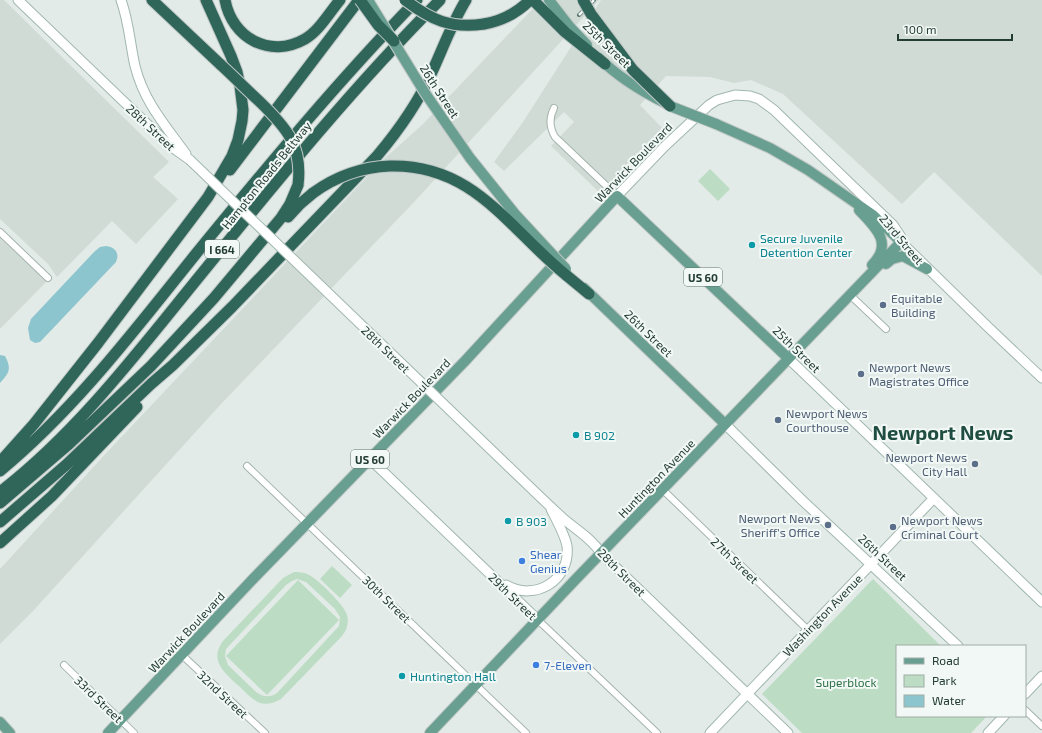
<svg xmlns="http://www.w3.org/2000/svg" width="1042" height="733" viewBox="0 0 1042 733" font-family="'Exo 2',sans-serif">
	<style>
		.built { fill: #d0dbd6 }
		.green { fill: #bcdcc4; fill-rule: evenodd }
		.water { fill: #8dc5ce }
		.lines { fill: none; stroke-linecap: round; stroke-linejoin: round }
		.street-casing { stroke: #a5b3ae; stroke-width: 8 }
		.secondary-casing { stroke: #a1b7af; stroke-width: 11 }
		.primary-casing { stroke: #c1c8c6; stroke-width: 12 }
		.highway-casing { stroke: #c1c8c6; stroke-width: 13 }
		.street { stroke: #fff; stroke-width: 6 }
		.secondary { stroke: #fff; stroke-width: 9 }
		.primary { stroke: #699f90; stroke-width: 10 }
		.highway { stroke: #30665a; stroke-width: 11 }
		.rail-casing { stroke: #5d7770; stroke-width: 4 }
		.rail { stroke: #f2f8f5; stroke-width: 2.5; stroke-dasharray: 8; stroke-linecap: butt }
		.secondary-bridge-casing { stroke: #a1b7af; stroke-width: 11; stroke-linecap: butt }
		.primary-bridge-casing { stroke: #c1c8c6; stroke-width: 12; stroke-linecap: butt }
		.highway-bridge-casing { stroke: #c1c8c6; stroke-width: 13; stroke-linecap: butt }
		.secondary-bridge { stroke: #fff; stroke-width: 9 }
		.primary-bridge { stroke: #699f90; stroke-width: 10 }
		.highway-bridge { stroke: #30665a; stroke-width: 11 }
		.culture-dot { fill: #0f9aa8; stroke: #f2f8f5; stroke-width: 1.5 }
		.service-dot { fill: #5c6f8a; stroke: #f2f8f5; stroke-width: 1.5 }
		.shop-dot { fill: #3f7fe0; stroke: #f2f8f5; stroke-width: 1.5 }
		.labels { text-anchor: middle; dominant-baseline: central; stroke-width: 4; stroke-linejoin: round; paint-order: stroke }
		.shield { fill: #f2f8f5; stroke: #61746e; stroke-width: 1 }
		.shield-label { font-size: 11px; font-weight: bold; fill: #233c34 }
		.street-label { font-size: 12px; fill: #233c34; stroke: #f2f8f5 }
		.culture-label { font-size: 12px; fill: #0d838f; stroke: #f2f8f5; text-anchor: start }
		.service-label { font-size: 12px; fill: #4e5e75; stroke: #f2f8f5; text-anchor: start }
		.shop-label { font-size: 12px; fill: #366cbe; stroke: #f2f8f5; text-anchor: start }
		.park-label { font-size: 12px; fill: #2f7047; stroke: #f2f8f5 }
		.town-label { font-size: 20px; font-weight: bold; fill: #204d41; stroke: #f2f8f5 }
	</style>
	<rect width="100%" height="100%" fill="#e2ebe7"/>
	<path class="built" d="M0 0H4L169 162 153 177 178 199 136 244 112 221 57 277 48 264 0 219Z
		M541 0H599L415 201 221 404 33 611 0 644V569L110 449 383 160 422 125Z
		M601 0H1042V276L934 172 902 204 783 94 751 80 734 83 710 77 666 76 640 105 664 130 601 194 551 146 574 122 564 112 504 171 494 162 523 122Z
		M0 232 49 279 0 329Z"/>
	<path class="green" d="M710 169 730 189 718 201 698 181Z
		M332 566 352 585 340 598 320 579Z
		M294 572C299 572 304 572 309 575 318 579 345 606 347 615 349 623 347 630 342 636L281 699C274 703 267 705 260 703 252 700 246 693 240 687 226 674 208 661 223 641L283 578ZM297 579 306 582 335 609 340 617 339 626 277 693C270 698 263 697 256 692L228 665 225 656 226 649 286 585 292 581Z
		M873 579 941 646H897V716H987L971 733H802L762 694Z
		M298 580 339 620 267 695 226 656Z"/>
	<path class="water" d="M106 246C115 247 120 253 116 262L40 342 35 343 30 340 28 328 31 319 94 252 100 247Z
		M0 355 5 356C12 369 9 373 0 383Z"/>
	<g class="lines">
		<defs>
			<path id="street" d="M554 108C549 118 549 127 555 137L617 196
				M0 232 48 278
				M850 295 886 329
				M247 466 526 733
				M663 490 808 630
				M538 620 657 733
				M182 655 265 733
				M64 665 134 733
				M1025 710 1042 726"/>
			<path id="secondary" d="M18 0 169 145 190 160
				M121 0C129 22 130 44 135 66 144 102 165 125 186 154
				M617 196 665 146 709 105 717 100 735 95 750 96 759 99 774 110 893 225 901 237V242L988 327 1042 378
				M788 358 1042 602
				M725 424 803 501 958 646
				M370 459 538 620
				M509 467C528 485 546 503 565 520 578 531 592 539 601 553L788 733
				M506 585C535 602 571 580 567 546 565 535 556 519 551 509
				M1025 694 1042 676
				M710 733 934 498
				M988 733 1004 716"/>
			<path id="primary" d="M549 0 570 27 587 45
				M599 58C618 77 641 91 665 103
				M859 210C875 227 894 243 872 265
				M886 264 892 259 903 256 927 269
				M584 288 725 424
				M0 722 10 733
				M108 733 253 579 465 361 617 196 788 358
				M430 733 576 579 901 242 873 215 808 170 770 148 716 124"/>
			<path id="highway" d="M152 0 221 65
				M225 0C232 38 270 59 305 39 319 31 329 13 340 0
				M533 0 565 32 605 64
				M484 24C502 21 517 13 530 0
				M230 170 359 0
				M288 217 300 204 313 193
				M566 275 589 294
				M0 462 34 424 98 343 208 197 232 156 238 140 242 121 243 110 240 86 237 72 231 56 206 0
				M0 471C75 409 134 331 195 255 266 168 338 81 417 0
				M0 492C75 434 134 357 194 283 273 186 351 89 440 0
				M0 503 69 444 151 366 214 298 281 218 290 204 298 185
				M0 522 66 465 151 384 173 365 232 307 377 156C399 130 418 103 432 72 443 48 452 23 466 0
				M0 543 52 496 137 407"/>
		</defs>
		<use href="#street" class="street-casing"/>
		<use href="#secondary" class="secondary-casing"/>
		<use href="#primary" class="primary-casing"/>
		<use href="#highway" class="highway-casing"/>
		<use href="#street" class="street"/>
		<use href="#secondary" class="secondary"/>
		<use href="#primary" class="primary"/>
		<use href="#highway" class="highway"/>
		<defs>
			<path id="rail" d="M579 15 594 0"/>
		</defs>
		<use href="#rail" class="rail-casing"/>
		<use href="#rail" class="rail"/>
		<defs>
			<path id="secondary-bridge" d="M190 160 509 467"/>
			<path id="primary-bridge" d="M368 0 425 93 470 158 515 214 566 269
				M670 106 716 124"/>
			<path id="highway-bridge" d="M360 0 378 25 394 41
				M405 0C431 20 451 29 484 24
				M583 0 591 14 633 70 670 106
				M221 65C234 77 246 89 259 101 286 127 303 146 298 185
				M313 193C335 177 362 167 390 166 474 164 508 228 566 275"/>
		</defs>
		<use href="#secondary-bridge" class="secondary-bridge-casing"/>
		<use href="#primary-bridge" class="primary-bridge-casing"/>
		<use href="#highway-bridge" class="highway-bridge-casing"/>
		<use href="#secondary-bridge" class="secondary-bridge"/>
		<use href="#primary-bridge" class="primary-bridge"/>
		<use href="#highway-bridge" class="highway-bridge"/>
	</g>
	<g class="culture-dot">
		<circle cx="752" cy="245" r="4"/>
		<circle cx="576" cy="435" r="4"/>
		<circle cx="508" cy="521" r="4"/>
		<circle cx="402" cy="676" r="4"/>
	</g>
	<g class="service-dot">
		<circle cx="883" cy="305" r="4"/>
		<circle cx="861" cy="374" r="4"/>
		<circle cx="778" cy="420" r="4"/>
		<circle cx="975" cy="464" r="4"/>
		<circle cx="828" cy="525" r="4"/>
		<circle cx="893" cy="527" r="4"/>
	</g>
	<g class="shop-dot">
		<circle cx="522" cy="561" r="4"/>
		<circle cx="536" cy="665" r="4"/>
	</g>
	<g class="labels">
		<g class="shield">
			<rect x="205" y="240" width="34" height="18" rx="3"/>
			<rect x="684" y="268" width="38" height="18" rx="3"/>
			<rect x="351" y="450" width="38" height="18" rx="3"/>
		</g>
		<g class="shield-label">
			<text x="222" y="249">I 664</text>
			<text x="703" y="277">US 60</text>
			<text x="370" y="459">US 60</text>
		</g>
		<g class="street-label">
			<text transform="translate(607 44) rotate(44)">25th Street</text>
			<text transform="translate(440 91) rotate(57)">26th Street</text>
			<text transform="translate(151 127) rotate(43)">28th Street</text>
			<text transform="translate(633 162) rotate(-46)">Warwick Boulevard</text>
			<text transform="translate(266 175) rotate(-51)">Hampton Roads Beltway</text>
			<text transform="translate(902 239) rotate(50)">23rd Street</text>
			<text transform="translate(649 333) rotate(44)">26th Street</text>
			<text transform="translate(386 349) rotate(44)">28th Street</text>
			<text transform="translate(797 349) rotate(44)">25th Street</text>
			<text transform="translate(411 398) rotate(-46)">Warwick Boulevard</text>
			<text transform="translate(656 478) rotate(-46)">Huntington Avenue</text>
			<text transform="translate(883 557) rotate(43)">26th Street</text>
			<text transform="translate(735 560) rotate(44)">27th Street</text>
			<text transform="translate(622 572) rotate(45)">28th Street</text>
			<text transform="translate(513 596) rotate(44)">29th Street</text>
			<text transform="translate(387 599) rotate(44)">30th Street</text>
			<text transform="translate(822 615) rotate(-46)">Washington Avenue</text>
			<text transform="translate(186 632) rotate(-47)">Warwick Boulevard</text>
			<text transform="translate(223 694) rotate(43)">32nd Street</text>
			<text transform="translate(99 699) rotate(44)">33rd Street</text>
		</g>
		<g class="culture-label">
			<text x="760" y="238">Secure Juvenile<tspan x="760" dy="14">Detention Center</tspan></text>
			<text x="584" y="435">B 902</text>
			<text x="516" y="521">B 903</text>
			<text x="410" y="676">Huntington Hall</text>
		</g>
		<g class="service-label">
			<text x="891" y="298">Equitable<tspan x="891" dy="14">Building</tspan></text>
			<text x="869" y="367">Newport News<tspan x="869" dy="14">Magistrates Office</tspan></text>
			<text x="786" y="413">Newport News<tspan x="786" dy="14">Courthouse</tspan></text>
			<text x="967" y="457" text-anchor="end">Newport News<tspan x="967" dy="14">City Hall</tspan></text>
			<text x="820" y="518" text-anchor="end">Newport News<tspan x="820" dy="14">Sheriff's Office</tspan></text>
			<text x="901" y="520">Newport News<tspan x="901" dy="14">Criminal Court</tspan></text>
		</g>
		<g class="shop-label">
			<text x="530" y="554">Shear<tspan x="530" dy="14">Genius</tspan></text>
			<text x="544" y="665">7-Eleven</text>
		</g>
		<g class="park-label">
			<text x="846" y="682">Superblock</text>
		</g>
		<g class="town-label">
			<text x="943" y="432">Newport News</text>
		</g>
	</g>
	<rect x="896" y="645" width="130" height="72" fill="#f2f8f5" stroke="#9fada8"/>
	<rect x="904" y="658" width="20" height="6" fill="#699f90" stroke="#9fada8"/>
	<text x="932" y="665" font-size="12" fill="#233c34">Road</text>
	<rect x="904" y="675" width="20" height="12" fill="#bcdcc4" stroke="#9fada8"/>
	<text x="932" y="685" font-size="12" fill="#233c34">Park</text>
	<rect x="904" y="695" width="20" height="12" fill="#8dc5ce" stroke="#9fada8"/>
	<text x="932" y="705" font-size="12" fill="#233c34">Water</text>
	<path d="M898 34v6h114v-6" fill="none" stroke="#233c34" stroke-width="2"/>
	<text x="904" y="34" font-size="12" fill="#233c34" stroke="#f2f8f5" stroke-width="3" paint-order="stroke">100 m</text>
</svg>
